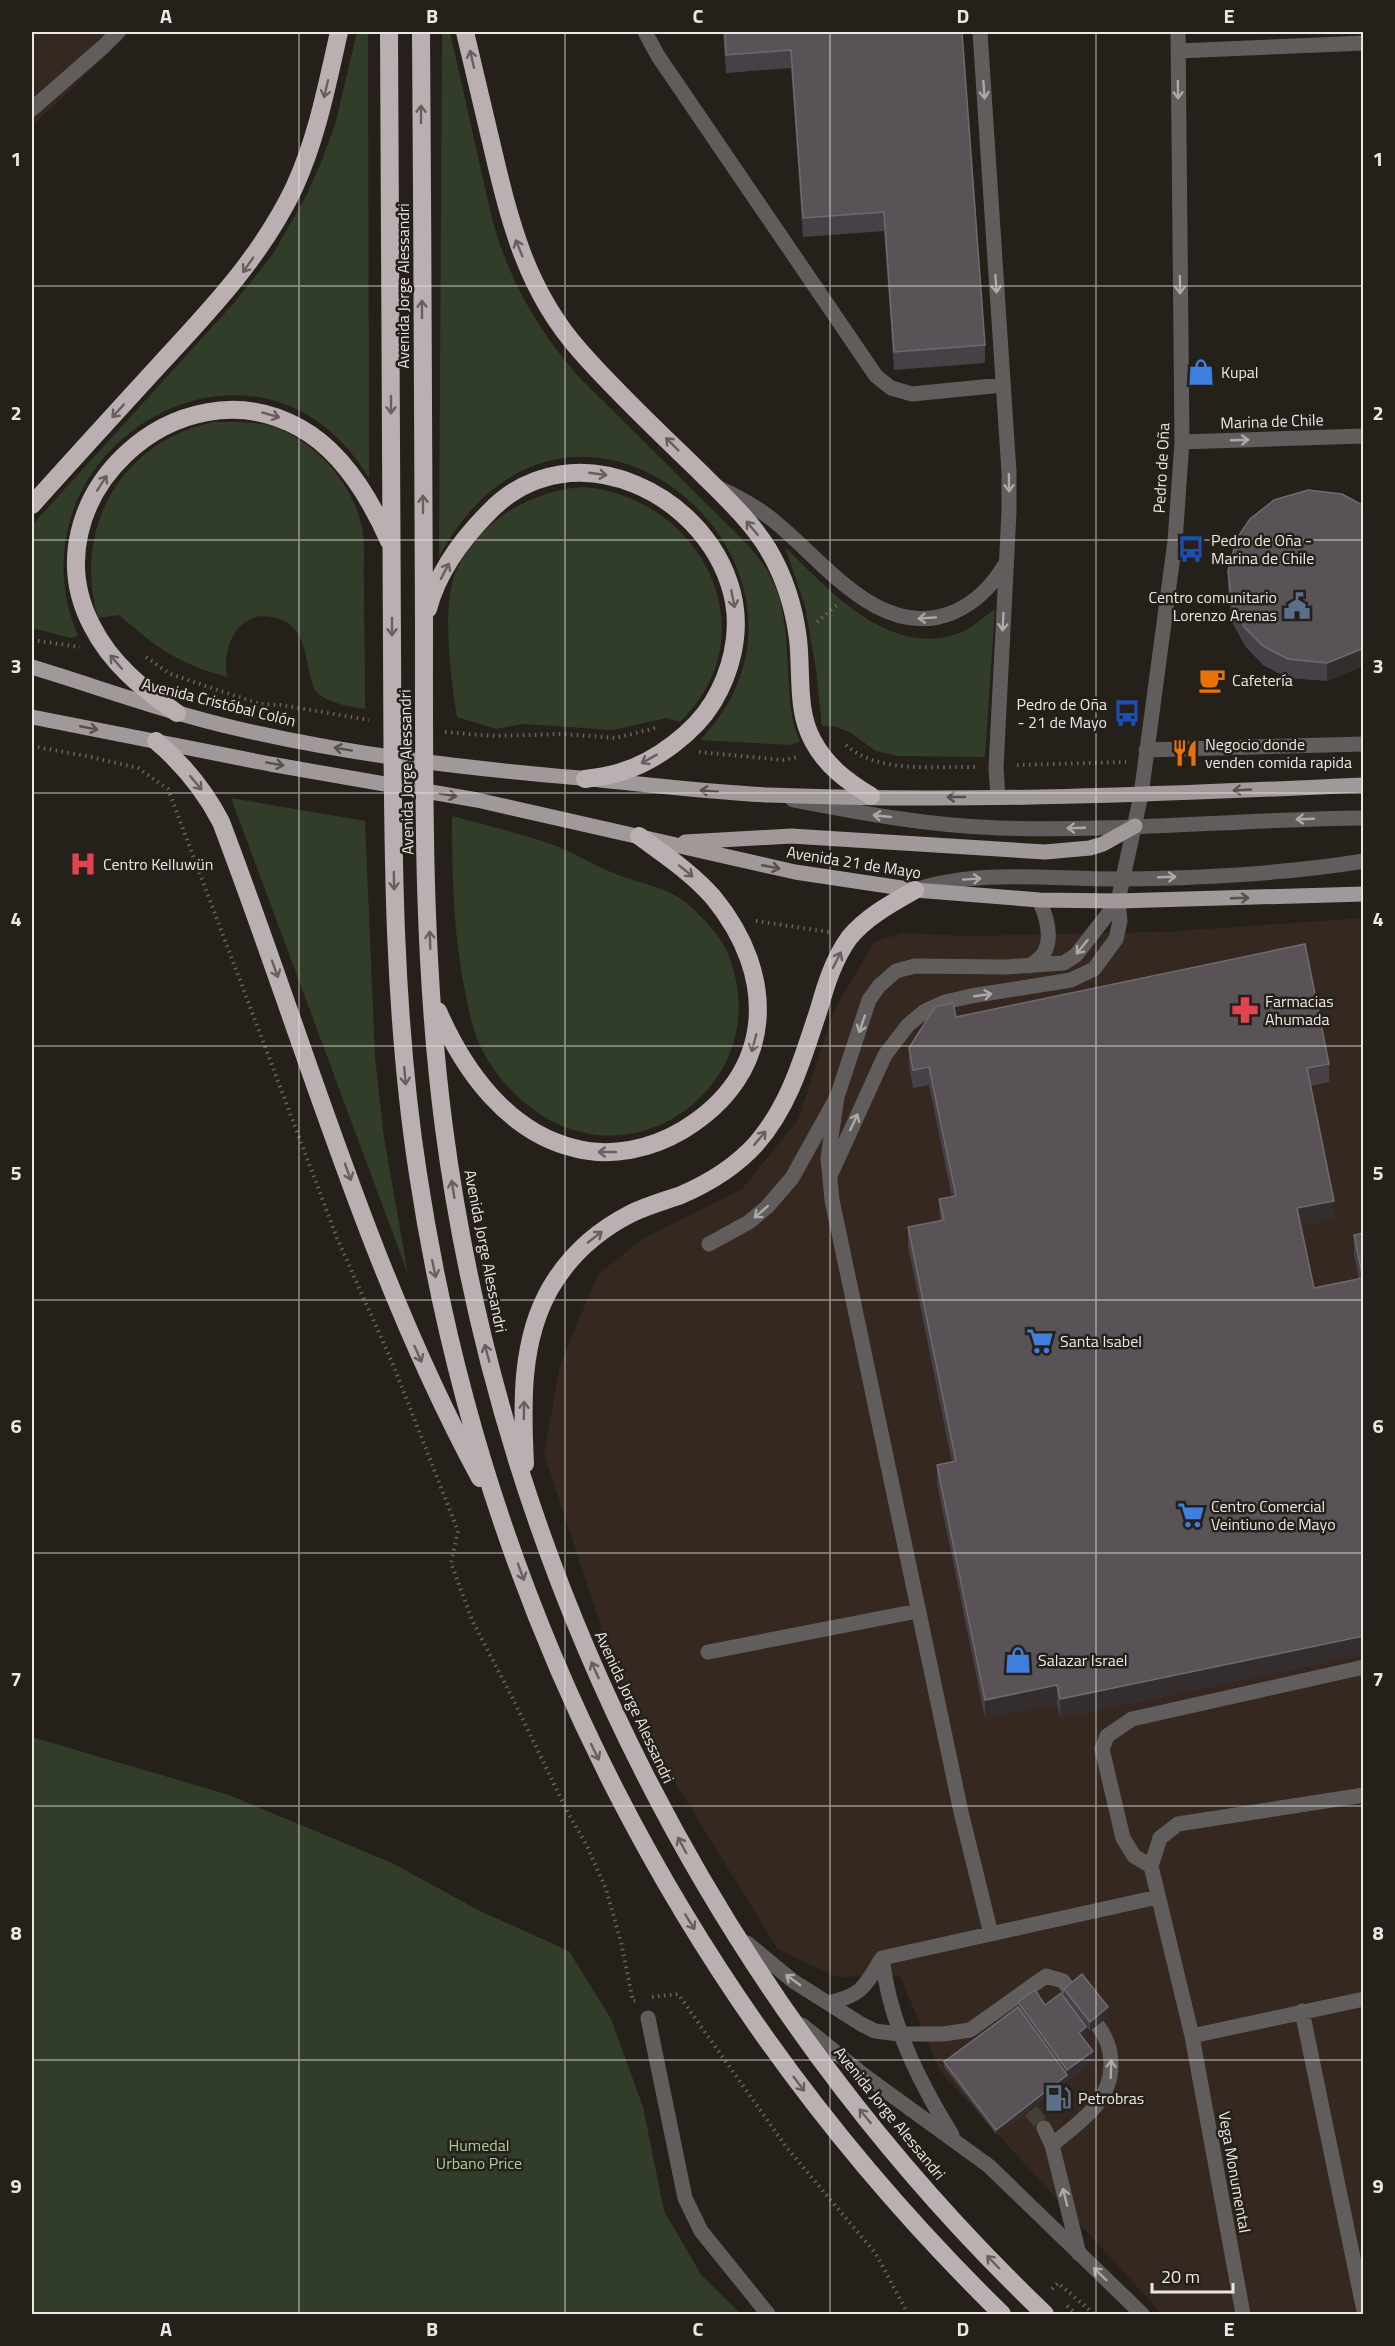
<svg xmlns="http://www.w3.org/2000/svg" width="1395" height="2346" viewBox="0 0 1395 2346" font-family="'Titillium Web',sans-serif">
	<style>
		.built { fill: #342820 }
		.green { fill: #313d29 }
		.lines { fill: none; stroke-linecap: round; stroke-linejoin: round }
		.minor-tunnel { stroke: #443e39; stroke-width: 15; stroke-dasharray: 15 8; stroke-linecap: butt }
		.path { stroke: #68635f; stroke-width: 4; stroke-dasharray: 1.5 4.5; stroke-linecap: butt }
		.minor { stroke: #615d5d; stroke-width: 15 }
		.major { stroke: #a19899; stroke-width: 15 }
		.highway { stroke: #baafb1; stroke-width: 18 }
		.wall { fill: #474147 }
		.shaded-wall { fill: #332d2e }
		.building { fill: #595358; stroke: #706a6e; stroke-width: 1.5 }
		.oneway { stroke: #69605e }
		.oneway2 { stroke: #ada9a7 }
		.oneway3 { stroke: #57504d }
		.grid { fill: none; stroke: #ebe7e4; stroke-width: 1.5; stroke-opacity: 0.55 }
		.labels { text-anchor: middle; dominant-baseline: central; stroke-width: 5; stroke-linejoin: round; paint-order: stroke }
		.street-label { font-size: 16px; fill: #ebe7e4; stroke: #26201b }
		.poi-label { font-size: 16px; fill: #ebe7e4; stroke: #26201b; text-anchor: start }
		.park-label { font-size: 16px; fill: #abcd95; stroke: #26201b }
		.neatline { fill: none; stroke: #ebe7e4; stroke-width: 2 }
		.grid-label { font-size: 20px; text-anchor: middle; font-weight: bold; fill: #ebe7e4 }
	</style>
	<rect width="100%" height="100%" fill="#26201b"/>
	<path class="built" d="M32 32H131L32 126Z
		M1363 918V2314H1162L940 2071 900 1976 836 1977 778 1949 627 1705 544 1454 560 1365 598 1274 643 1239 742 1189 798 1120 834 1010 874 942 903 933 968 936 1163 932Z"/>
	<path class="green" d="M357 32H368L369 478C258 294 0 448 78 636L71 638 32 628V525L233 304 273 254 307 194 322 160 335 125Z
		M442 32H450L492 219C509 280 537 330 579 377L747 544C788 588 785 626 789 683 790 704 791 722 800 742L790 745 700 740C864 570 571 313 439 557Z
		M213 422C232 422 252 421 271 426 313 439 351 481 361 523 366 543 363 566 364 586 364 627 365 668 365 709 348 706 329 704 315 691 307 672 308 646 295 630 289 622 280 618 271 617 236 611 222 649 227 677 178 664 156 647 119 615L98 618C72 528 121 442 213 422Z
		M584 487C702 498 771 633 680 722L666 718 613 730 524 724 496 729 457 717C451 680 441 605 456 571 479 521 531 490 584 487Z
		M785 547C829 590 888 657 957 634 970 630 984 617 995 609L985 757 898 756 876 751 851 733 837 727 822 726 816 669 805 606Z
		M231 798 365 821 375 1057 384 1138 408 1274Z
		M452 816C485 825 518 833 551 844 572 852 592 864 613 873 637 883 669 887 689 905 704 919 720 935 728 954 779 1078 637 1190 530 1107 508 1090 490 1068 479 1043 471 1025 468 1005 464 986 453 929 452 873 452 816Z
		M32 1737 229 1795 392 1863 480 1911 569 1951 611 2019 643 2107 664 2211 702 2276 741 2314H32Z"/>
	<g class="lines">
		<path class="minor-tunnel" d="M1017 2092 1044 2128"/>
		<path class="path" d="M817 622 838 604
			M32 640 80 647
			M146 657 170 674 260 704 281 705 369 720
			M445 732 495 736 562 734 616 738 655 728
			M846 745C878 774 935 766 977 767
			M32 746 91 757 138 768 168 789 337 1238 392 1362 458 1531 451 1563 472 1620 514 1701 567 1811 587 1846 606 1889 621 1942 633 2001H635
			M699 752 783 760 798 757
			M1017 765 1126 762
			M756 921 829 932
			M652 1997 678 1994 787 2148 876 2254 908 2314
			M1052 2289 1058 2283 1094 2314
			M1067 2306 1076 2314"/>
		<path class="minor" d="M645 32 658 56 876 376 891 388 912 394 1003 385
			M980 32 1009 472V512L996 768 998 797
			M1178 51 1364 43
			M32 109 104 46 118 32
			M1182 442 1364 436
			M719 488C739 497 757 507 774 521 824 561 881 643 954 612 976 602 992 586 1004 566
			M1146 750 1364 744
			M793 800C861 813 930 826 1000 828 1121 832 1242 819 1364 818
			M915 890C979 868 1055 880 1123 879 1203 878 1284 874 1364 861
			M1030 966C1035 962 1041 958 1044 953 1053 937 1046 915 1039 900
			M837 1097 828 1158 832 1200 961 1812 991 1934
			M830 1176 885 1055 908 1025 925 1011 945 1002 971 996 1071 980 1094 969 1116 939 1120 921 1118 901 1141 795 1175 541 1182 442 1178 32
			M709 1244 749 1222 767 1207 792 1178 837 1097 869 1000 879 986 896 971 915 966 1006 967 1064 963 1076 955 1118 901
			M708 1652 918 1611
			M1151 1866 1134 1856 1123 1838 1102 1749 1107 1736 1132 1719 1364 1667
			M747 1943 793 1981 861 2024 875 2031 899 2034H943L970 2030 1046 1976 1063 1981 1072 1993
			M882 1958C890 2023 918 2080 952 2135
			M828 2003C863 1995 864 1987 882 1958L1158 1897
			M1302 2011 1364 2311
			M648 2018 685 2198 701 2231 768 2314
			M802 2025 865 2076 989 2166 1142 2314
			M1192 2036 1364 1999
			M1044 2128 1052 2145 1079 2254
			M1052 2145C1078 2123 1111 2103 1111 2065 1111 2049 1107 2038 1098 2026
			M1243 2314 1192 2036 1151 1866 1160 1838 1178 1824 1364 1795"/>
		<path class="major" d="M32 667C101 688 169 713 239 729 351 755 465 768 580 778 643 784 706 792 769 795 967 803 1166 794 1364 785
			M32 717 270 764 477 800 795 872 915 890 1039 900 1118 901 1364 894
			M685 842 791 836 1045 852 1090 848 1103 844 1135 826"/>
		<path class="highway" d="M389 32C390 237 391 442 392 647 393 823 391 1000 418 1174 484 1611 687 2006 1002 2314
			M421 32C422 229 424 426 424 623 424 791 422 961 444 1128 503 1577 717 2001 1045 2314
			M465 32C474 70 483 108 492 146 510 223 527 292 581 352 619 395 661 434 702 474 725 497 751 521 768 549 784 576 794 607 798 639 802 672 796 711 813 741 826 766 848 782 871 796
			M32 505C75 457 119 409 163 361 213 307 262 255 294 188 317 138 327 85 339 32
			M428 609C438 571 463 538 490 511 573 426 714 495 734 602 740 636 731 672 713 702 695 732 655 762 621 772 610 776 597 777 585 779
			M177 713C143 689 111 664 92 626 26 501 178 359 300 428 342 451 370 498 389 541
			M156 741C183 764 205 791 221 822 305 1042 368 1271 480 1478
			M438 1011C464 1071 508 1132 574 1148 611 1158 651 1149 683 1130 776 1074 778 976 713 897 692 873 665 855 639 836
			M525 1464C522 1405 520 1340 551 1287 570 1255 597 1231 630 1214 646 1206 664 1201 681 1195 709 1183 736 1166 756 1144 790 1105 803 1057 819 1009 826 984 834 959 849 938 866 917 892 903 915 890"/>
	</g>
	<path class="wall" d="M723 32H962L985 345V363L894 370 884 231 803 237 791 68 726 73Z
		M1342 494 1327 681 1288 678 1263 665 1245 646 1232 622 1228 589V571Z
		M956 1017 1329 1064V1082L1311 1086 1334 1219 1301 1226 1314 1288 1359 1279 1354 1254V1235L1364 1233V1654L1060 1718 1057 1704 985 1718 937 1483V1465L952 1462 908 1246V1227L940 1221 939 1199 952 1197 929 1085 913 1088 909 1067V1048Z
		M1064 1989 1108 2017 1090 2031 1080 2019 1086 2037 1084 2039 1093 2061 996 2134 944 2067V2062L1018 2007V2002L1045 2005 1064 1997Z"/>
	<path class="shaded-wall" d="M1364 648V666L1327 681V663Z
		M1334 1201V1219L1297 1227V1208Z
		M1364 1636V1654L1060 1718V1699Z
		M1057 1685V1704L985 1718V1700Z
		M1108 2007V2017L1090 2031V2022Z
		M1086 2027V2037L1079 2042V2033Z
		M1093 2051V2061L1067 2080V2070Z
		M1067 2075V2080L996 2134V2130Z"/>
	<path class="building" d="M725 32H962L985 345 894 352 884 212 803 218 791 50 726 55Z
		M1308 490 1342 494 1364 506V648L1327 663 1288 659 1263 646 1245 628 1232 604 1228 571 1237 538 1250 519 1274 500Z
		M1305 944 1329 1064 1307 1068 1334 1201 1297 1208 1314 1288 1363 1278 1354 1235 1364 1233V1636L1060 1699 1057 1685 985 1700 937 1465 956 1461 908 1227 944 1220 939 1199 956 1196 929 1067 913 1070 909 1048 935 1007 953 1003 956 1017Z
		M1082 1974 1108 2007 1090 2022 1064 1989Z
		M1035 1990 1045 2005 1061 1993 1086 2027 1079 2033 1093 2051 1067 2070 1018 2002Z
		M1018 2007 1067 2075 996 2130 944 2062Z"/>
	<defs><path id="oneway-shaft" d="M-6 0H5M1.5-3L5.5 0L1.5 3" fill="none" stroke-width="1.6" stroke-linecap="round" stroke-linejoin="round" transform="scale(1.5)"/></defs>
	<g class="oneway">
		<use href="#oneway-shaft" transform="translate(472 59) rotate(-103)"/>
		<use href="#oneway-shaft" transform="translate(326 89) rotate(103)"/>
		<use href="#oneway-shaft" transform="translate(421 114) rotate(-90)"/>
		<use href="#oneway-shaft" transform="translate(519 248) rotate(-112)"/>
		<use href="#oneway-shaft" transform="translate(248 265) rotate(125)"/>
		<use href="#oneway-shaft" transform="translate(422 309) rotate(-90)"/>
		<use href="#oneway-shaft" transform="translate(391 405) rotate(90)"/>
		<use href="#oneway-shaft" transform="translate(118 411) rotate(132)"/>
		<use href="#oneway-shaft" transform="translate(271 415) rotate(16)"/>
		<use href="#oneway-shaft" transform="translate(672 444) rotate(-135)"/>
		<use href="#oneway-shaft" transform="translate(598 474) rotate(8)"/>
		<use href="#oneway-shaft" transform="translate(102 483) rotate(-57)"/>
		<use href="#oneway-shaft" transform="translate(423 504) rotate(-90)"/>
		<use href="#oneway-shaft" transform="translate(752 528) rotate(-130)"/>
		<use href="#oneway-shaft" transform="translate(445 571) rotate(-62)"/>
		<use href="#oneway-shaft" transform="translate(733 599) rotate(79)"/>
		<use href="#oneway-shaft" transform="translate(392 627) rotate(90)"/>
		<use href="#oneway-shaft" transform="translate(116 662) rotate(-131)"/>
		<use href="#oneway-shaft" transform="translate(649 759) rotate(151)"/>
		<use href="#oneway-shaft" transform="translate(196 783) rotate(50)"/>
		<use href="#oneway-shaft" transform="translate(686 871) rotate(39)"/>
		<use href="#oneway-shaft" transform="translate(394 881) rotate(89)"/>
		<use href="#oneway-shaft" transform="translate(430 940) rotate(-92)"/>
		<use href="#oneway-shaft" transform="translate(837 960) rotate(-63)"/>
		<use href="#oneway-shaft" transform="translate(275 969) rotate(70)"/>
		<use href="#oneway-shaft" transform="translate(754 1043) rotate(105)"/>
		<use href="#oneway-shaft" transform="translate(405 1076) rotate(85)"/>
		<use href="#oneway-shaft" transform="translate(760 1138) rotate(-50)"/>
		<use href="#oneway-shaft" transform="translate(607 1152) rotate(180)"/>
		<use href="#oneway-shaft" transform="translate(348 1172) rotate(70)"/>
		<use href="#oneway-shaft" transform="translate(453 1189) rotate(-99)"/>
		<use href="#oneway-shaft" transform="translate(595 1237) rotate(-38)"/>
		<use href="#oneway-shaft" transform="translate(434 1269) rotate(78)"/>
		<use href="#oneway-shaft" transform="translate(487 1353) rotate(-105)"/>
		<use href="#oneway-shaft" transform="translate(418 1354) rotate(66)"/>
		<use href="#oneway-shaft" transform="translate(524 1410) rotate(-89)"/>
		<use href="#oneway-shaft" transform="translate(521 1572) rotate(70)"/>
		<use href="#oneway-shaft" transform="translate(595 1670) rotate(-114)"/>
		<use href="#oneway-shaft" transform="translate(595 1752) rotate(64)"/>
		<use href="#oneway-shaft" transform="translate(682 1845) rotate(-118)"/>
		<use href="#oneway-shaft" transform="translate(690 1922) rotate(58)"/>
		<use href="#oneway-shaft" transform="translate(799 2084) rotate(53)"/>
		<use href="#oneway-shaft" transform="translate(865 2116) rotate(-129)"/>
		<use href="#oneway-shaft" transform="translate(993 2262) rotate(-134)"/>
	</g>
	<g class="oneway2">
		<use href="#oneway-shaft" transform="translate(984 90) rotate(86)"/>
		<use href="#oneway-shaft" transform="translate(1178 90) rotate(89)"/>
		<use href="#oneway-shaft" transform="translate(996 284) rotate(86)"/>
		<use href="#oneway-shaft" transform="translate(1180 285) rotate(89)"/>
		<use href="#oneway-shaft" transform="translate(1240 440) rotate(-2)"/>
		<use href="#oneway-shaft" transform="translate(1009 483) rotate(89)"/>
		<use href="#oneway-shaft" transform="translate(927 618) rotate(176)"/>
		<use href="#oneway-shaft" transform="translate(1003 622) rotate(93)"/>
		<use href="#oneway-shaft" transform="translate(882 816) rotate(-174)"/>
		<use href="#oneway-shaft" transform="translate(1305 819) rotate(178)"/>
		<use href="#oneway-shaft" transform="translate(1076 828) rotate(178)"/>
		<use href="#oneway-shaft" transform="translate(1167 877) rotate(-2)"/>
		<use href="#oneway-shaft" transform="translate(972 879) rotate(-4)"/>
		<use href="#oneway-shaft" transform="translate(1082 947) rotate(129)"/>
		<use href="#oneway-shaft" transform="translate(983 995) rotate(-8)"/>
		<use href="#oneway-shaft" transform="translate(862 1024) rotate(109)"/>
		<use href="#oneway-shaft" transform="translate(854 1122) rotate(-65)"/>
		<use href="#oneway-shaft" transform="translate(761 1212) rotate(139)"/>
		<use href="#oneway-shaft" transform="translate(793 1980) rotate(-144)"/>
		<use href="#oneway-shaft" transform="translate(1111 2069) rotate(-88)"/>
		<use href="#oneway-shaft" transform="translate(1065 2197) rotate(-104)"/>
		<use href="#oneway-shaft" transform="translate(1100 2274) rotate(-136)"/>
	</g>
	<g class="oneway3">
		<use href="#oneway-shaft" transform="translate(89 728) rotate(11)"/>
		<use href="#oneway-shaft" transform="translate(343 749) rotate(-170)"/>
		<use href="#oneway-shaft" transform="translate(275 764) rotate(10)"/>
		<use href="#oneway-shaft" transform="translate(1242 790) rotate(177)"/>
		<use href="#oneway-shaft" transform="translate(709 791) rotate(-176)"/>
		<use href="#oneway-shaft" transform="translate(448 795) rotate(10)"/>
		<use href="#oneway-shaft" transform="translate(956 797) rotate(-180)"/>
		<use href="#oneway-shaft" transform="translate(771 867) rotate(11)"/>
		<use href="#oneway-shaft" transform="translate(1240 898) rotate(-2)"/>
	</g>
	<path class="grid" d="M299 32V2314M565 32V2314M830 32V2314M1096 32V2314M32 286H1364M32 540H1364M32 793H1364M32 1046H1364M32 1300H1364M32 1553H1364M32 1806H1364M32 2060H1364"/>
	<defs>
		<symbol id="shop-bare" viewBox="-9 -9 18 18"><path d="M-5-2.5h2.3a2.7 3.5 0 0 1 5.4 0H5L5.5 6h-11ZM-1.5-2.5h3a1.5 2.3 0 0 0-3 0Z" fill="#3f7fe0" stroke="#26201b" stroke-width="2.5" paint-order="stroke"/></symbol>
		<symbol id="bus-bare" viewBox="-9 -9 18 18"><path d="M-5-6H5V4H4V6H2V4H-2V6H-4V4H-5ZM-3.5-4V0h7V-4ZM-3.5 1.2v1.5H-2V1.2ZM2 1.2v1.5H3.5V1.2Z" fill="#1a4fb4" stroke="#26201b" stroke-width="2.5" paint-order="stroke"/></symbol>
		<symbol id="civic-bare" viewBox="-9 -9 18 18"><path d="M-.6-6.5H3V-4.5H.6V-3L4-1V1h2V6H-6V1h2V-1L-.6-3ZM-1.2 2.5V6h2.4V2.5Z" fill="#5c6f8a" stroke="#26201b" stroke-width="2.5" paint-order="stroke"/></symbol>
		<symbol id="cafe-bare" viewBox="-9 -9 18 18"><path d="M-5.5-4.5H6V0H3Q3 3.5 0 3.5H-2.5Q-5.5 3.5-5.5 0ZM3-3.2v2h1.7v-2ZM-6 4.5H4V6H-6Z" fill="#e8710a" stroke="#26201b" stroke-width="2.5" paint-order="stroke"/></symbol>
		<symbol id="restaurant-bare" viewBox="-9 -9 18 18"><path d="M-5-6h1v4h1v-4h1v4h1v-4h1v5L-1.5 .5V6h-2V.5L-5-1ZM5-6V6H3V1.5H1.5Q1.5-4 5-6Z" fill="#e8710a" stroke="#26201b" stroke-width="2.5" paint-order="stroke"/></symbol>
		<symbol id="hospital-bare" viewBox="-9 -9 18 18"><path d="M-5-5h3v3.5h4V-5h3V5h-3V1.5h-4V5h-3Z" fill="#e0444e" stroke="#26201b" stroke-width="2.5" paint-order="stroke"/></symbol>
		<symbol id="pharmacy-bare" viewBox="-9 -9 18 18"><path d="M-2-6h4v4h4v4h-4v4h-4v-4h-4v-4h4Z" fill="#e0444e" stroke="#26201b" stroke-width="2.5" paint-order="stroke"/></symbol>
		<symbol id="supermarket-bare" viewBox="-9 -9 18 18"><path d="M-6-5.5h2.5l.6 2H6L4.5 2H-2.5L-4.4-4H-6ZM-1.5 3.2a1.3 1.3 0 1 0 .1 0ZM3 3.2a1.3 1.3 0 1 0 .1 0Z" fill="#3f7fe0" stroke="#26201b" stroke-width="2.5" paint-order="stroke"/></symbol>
		<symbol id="fuel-bare" viewBox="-9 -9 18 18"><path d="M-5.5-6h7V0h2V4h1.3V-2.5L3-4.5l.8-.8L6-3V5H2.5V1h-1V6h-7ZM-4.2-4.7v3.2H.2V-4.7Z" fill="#5c6f8a" stroke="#26201b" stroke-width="2.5" paint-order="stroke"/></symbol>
	</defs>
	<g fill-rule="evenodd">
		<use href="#shop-bare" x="1182" y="353" width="38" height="38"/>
		<use href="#bus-bare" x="1172" y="530" width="38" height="38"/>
		<use href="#civic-bare" x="1278" y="587" width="38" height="38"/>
		<use href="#cafe-bare" x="1193" y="661" width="38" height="38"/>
		<use href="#bus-bare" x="1108" y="694" width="38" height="38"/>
		<use href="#restaurant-bare" x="1166" y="734" width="38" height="38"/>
		<use href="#hospital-bare" x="64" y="845" width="38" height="38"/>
		<use href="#pharmacy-bare" x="1226" y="991" width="38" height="38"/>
		<use href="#supermarket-bare" x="1021" y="1322" width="38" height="38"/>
		<use href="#supermarket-bare" x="1172" y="1496" width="38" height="38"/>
		<use href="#shop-bare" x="999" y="1641" width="38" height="38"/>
		<use href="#fuel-bare" x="1039" y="2079" width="38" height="38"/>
	</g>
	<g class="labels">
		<g class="street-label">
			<text transform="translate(403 286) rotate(-90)">Avenida Jorge Alessandri</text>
			<text transform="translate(1272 421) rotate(-2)">Marina de Chile</text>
			<text transform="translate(1161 468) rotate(-87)">Pedro de Oña</text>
			<text transform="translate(219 702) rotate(14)">Avenida Cristóbal Colón</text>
			<text transform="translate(406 772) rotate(-91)">Avenida Jorge Alessandri</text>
			<text transform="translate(854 862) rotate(9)">Avenida 21 de Mayo</text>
			<text transform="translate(486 1251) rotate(79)">Avenida Jorge Alessandri</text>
			<text transform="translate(635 1707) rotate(65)">Avenida Jorge Alessandri</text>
			<text transform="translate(890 2113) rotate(51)">Avenida Jorge Alessandri</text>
			<text transform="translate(1235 2172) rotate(80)">Vega Monumental</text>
		</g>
		<g class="poi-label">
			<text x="1221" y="372">Kupal</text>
			<text x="1211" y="540">Pedro de Oña -<tspan x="1211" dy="18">Marina de Chile</tspan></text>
			<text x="1277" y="597" text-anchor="end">Centro comunitario<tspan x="1277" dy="18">Lorenzo Arenas</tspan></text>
			<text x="1232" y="680">Cafetería</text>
			<text x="1107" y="704" text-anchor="end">Pedro de Oña<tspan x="1107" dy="18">- 21 de Mayo</tspan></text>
			<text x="1205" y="744">Negocio donde<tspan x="1205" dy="18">venden comida rapida</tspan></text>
			<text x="103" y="864">Centro Kelluwün</text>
			<text x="1265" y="1001">Farmacias<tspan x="1265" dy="18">Ahumada</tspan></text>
			<text x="1060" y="1341">Santa Isabel</text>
			<text x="1211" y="1506">Centro Comercial<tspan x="1211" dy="18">Veintiuno de Mayo</tspan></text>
			<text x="1038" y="1660">Salazar Israel</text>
			<text x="1078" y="2098">Petrobras</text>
		</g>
		<g class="park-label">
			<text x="479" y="2145">Humedal<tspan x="479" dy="18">Urbano Price</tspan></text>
		</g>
	</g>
	<rect width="1395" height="2346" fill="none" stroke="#26201b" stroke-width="66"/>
	<path d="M1152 2283v9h81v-9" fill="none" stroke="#ebe7e4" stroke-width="3"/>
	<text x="1161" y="2283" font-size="18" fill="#ebe7e4" stroke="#26201b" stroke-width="4.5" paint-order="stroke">20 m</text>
	<rect x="33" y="33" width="1329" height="2280" class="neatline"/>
	<g class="grid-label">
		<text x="166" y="23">A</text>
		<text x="432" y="23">B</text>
		<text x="698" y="23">C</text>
		<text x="963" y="23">D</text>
		<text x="1229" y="23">E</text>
		<text x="16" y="166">1</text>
		<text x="1378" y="166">1</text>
		<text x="16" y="420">2</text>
		<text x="1378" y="420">2</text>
		<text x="16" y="673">3</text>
		<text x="1378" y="673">3</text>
		<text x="16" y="926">4</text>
		<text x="1378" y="926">4</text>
		<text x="16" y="1180">5</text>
		<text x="1378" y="1180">5</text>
		<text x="16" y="1433">6</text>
		<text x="1378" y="1433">6</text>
		<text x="16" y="1686">7</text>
		<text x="1378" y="1686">7</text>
		<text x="16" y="1940">8</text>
		<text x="1378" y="1940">8</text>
		<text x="16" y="2193">9</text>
		<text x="1378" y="2193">9</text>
		<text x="166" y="2336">A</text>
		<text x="432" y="2336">B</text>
		<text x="698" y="2336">C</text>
		<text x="963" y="2336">D</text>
		<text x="1229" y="2336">E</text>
	</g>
</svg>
